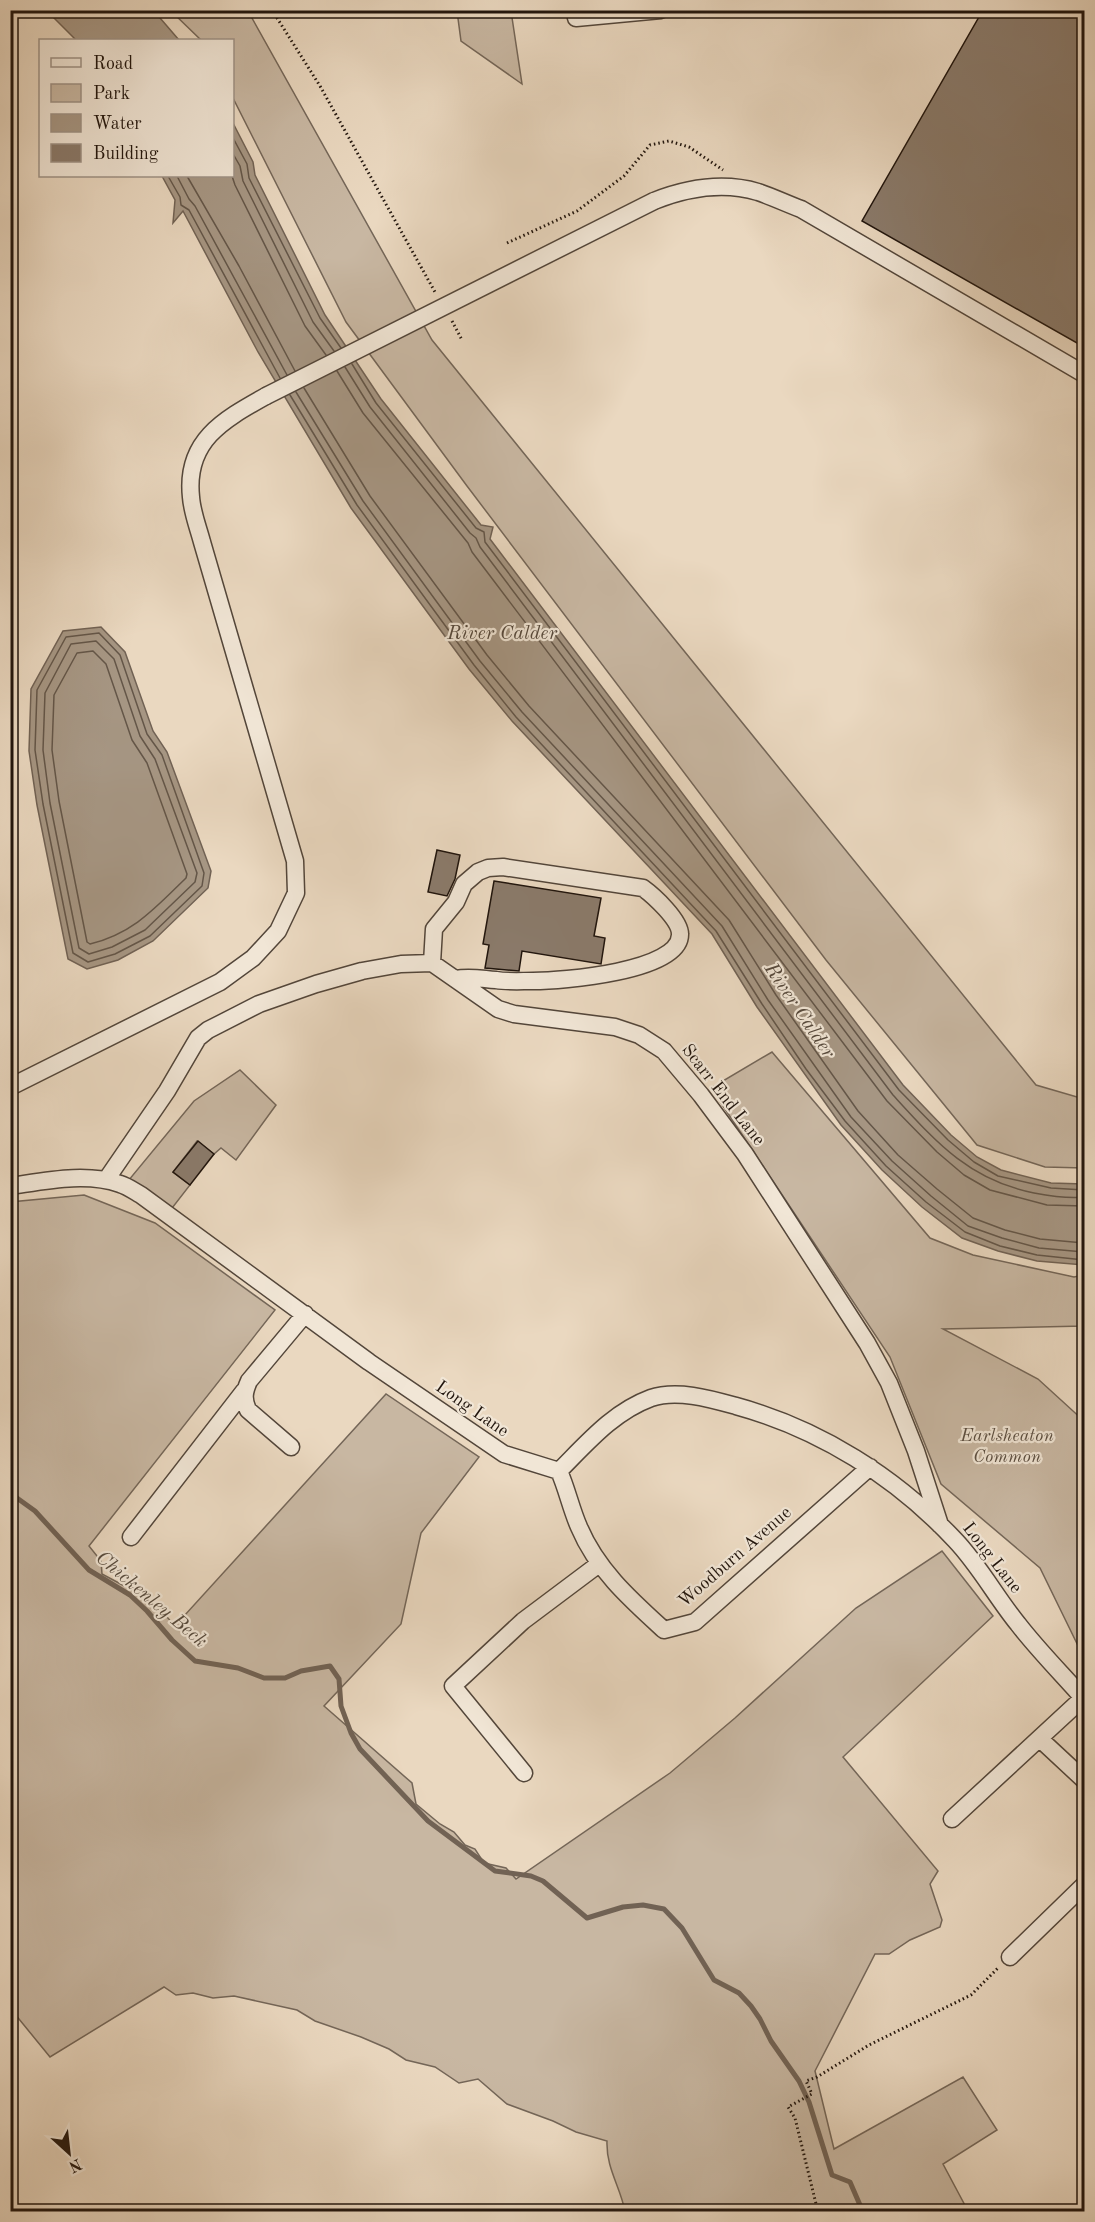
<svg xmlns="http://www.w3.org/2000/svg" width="1095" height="2222" viewBox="0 0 1095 2222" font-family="'Old Standard TT',serif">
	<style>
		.green { fill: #c8b7a2; stroke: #746658; stroke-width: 1.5 }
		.water { fill: #a69683; stroke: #716254; stroke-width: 1.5 }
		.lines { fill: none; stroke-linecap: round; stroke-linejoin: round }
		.shore { stroke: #645648; stroke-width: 1.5 }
		.stream { stroke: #716254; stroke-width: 5 }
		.building { fill: #8a7a6a; stroke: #21150d; stroke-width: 1.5 }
		.minor-casing { stroke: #53463a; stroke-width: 19 }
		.path { stroke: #21150d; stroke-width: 3; stroke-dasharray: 1.5 3; stroke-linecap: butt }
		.minor { stroke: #f1e6d6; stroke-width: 16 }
		.minor-bridge-casing { stroke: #53463a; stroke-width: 19; stroke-linecap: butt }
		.minor-bridge { stroke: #f1e6d6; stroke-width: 16 }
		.labels { text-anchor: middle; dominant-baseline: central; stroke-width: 4.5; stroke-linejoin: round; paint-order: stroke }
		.street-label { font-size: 18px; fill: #21150d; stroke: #f1e6d6 }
		.park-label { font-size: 18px; font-style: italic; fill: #5b4e41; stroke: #f1e6d6 }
		.water-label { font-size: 20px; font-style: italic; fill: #56493c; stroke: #f1e6d6 }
	</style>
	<rect width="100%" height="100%" fill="#ead8c0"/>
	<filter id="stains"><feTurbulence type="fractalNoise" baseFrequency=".00333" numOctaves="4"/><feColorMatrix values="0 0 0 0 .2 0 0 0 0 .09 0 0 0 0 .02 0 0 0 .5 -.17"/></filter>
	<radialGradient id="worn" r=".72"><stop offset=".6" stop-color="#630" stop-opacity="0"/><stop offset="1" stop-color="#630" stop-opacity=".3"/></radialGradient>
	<path class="green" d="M171 11H248L432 340 1036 1085 1077 1097 1084 1096V1168L1045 1167 977 1145 826 960 467 486 346 322 233 98 232 40H201Z
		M457 11H511L522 84 461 41Z
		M772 1052 930 1238 973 1255 1074 1277 1084 1275V1326L943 1329 1038 1379 1084 1421V1658L1040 1568 941 1484 890 1357 711 1088Z
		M240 1070 276 1105 236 1160 221 1148 214 1154 197 1141 173 1172 190 1185 169 1212 128 1181 194 1101Z
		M84 1195 155 1223 275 1310 89 1546 101 1561 102 1574 130 1589 159 1608 175 1626 386 1394 479 1457 421 1533 401 1624 324 1706 412 1783 416 1804 440 1824 454 1832 465 1845 475 1849 484 1863 506 1868 516 1879 670 1773 735 1718 856 1608 942 1551 993 1616 843 1757 938 1871 930 1884 942 1920 940 1927 910 1940 889 1954H875L815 2071 834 2149 963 2077 997 2130 943 2164 968 2211H625C620 2186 606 2168 607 2141L576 2132 553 2121 507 2104 478 2079 459 2083 435 2067 406 2060 389 2049 361 2037 315 2021 297 2010 234 1996 213 1998 193 1993 176 1995 164 1987 50 2057 10 2008V1202Z"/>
	<path class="water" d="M47 11H154L179 40H76Z
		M233 123 253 162 255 175 325 315 381 399 481 525 493 527 490 539 903 1085 951 1135 977 1157 1001 1170 1051 1183 1084 1184V1265L1037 1261 998 1251 962 1238 922 1207 882 1170 841 1125 757 1007 712 934 512 721 469 669 351 508 258 352 183 211 173 223 175 200 162 176H232Z
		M101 627 125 652 153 731 167 752 211 871 208 888 153 941 118 960 87 969 68 959 37 805 29 751 31 689 63 631Z"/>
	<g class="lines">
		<path class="shore" d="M232 136 247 164 249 178 320 318 341 348
			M232 152 240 166 243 181 313 322 334 351
			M168 176 180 197 181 205 189 210 280 378
			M177 176 189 199 195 206 287 375
			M187 176 239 266 295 371
			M232 176 235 185 305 326 326 355
			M352 364 376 403 476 528 484 532 485 542 899 1090 948 1140 974 1162 998 1176 1051 1188 1084 1190
			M345 367 370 407 470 533 476 538 480 547 893 1095C936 1142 969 1180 1034 1193 1050 1196 1068 1199 1084 1197
			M337 371 363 413 468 543 472 552 887 1101 937 1152 964 1175 990 1190 1047 1205 1084 1206
			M304 388 370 496 487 655 529 706 729 920 776 995 858 1111 898 1155 937 1189 973 1218 1005 1230 1040 1239 1084 1243
			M296 392 363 501 480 661 522 712 722 926 768 1000 851 1117 892 1161 931 1196 968 1226 1002 1238 1039 1248 1084 1252
			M290 395 357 505 474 665 516 717 716 931 762 1004 806 1069 845 1121 886 1166 926 1202 965 1232 1000 1246 1037 1255 1084 1260
			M99 633 120 655 147 734 162 755 204 873 202 886 150 936 115 954 88 962 73 953 43 804 35 750 37 690 66 637Z
			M96 641 114 659 140 736 155 759 197 873 195 882 145 930 112 947 89 954 79 948 50 803 43 750 45 693 71 644Z
			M93 651 106 664 132 740 147 763 187 874 186 878C155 908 134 933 90 944L87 942 59 801 52 750 54 695 77 653Z"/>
		<path class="stream" d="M10 1493 35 1511 89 1570 130 1595 147 1611 172 1640 195 1661 238 1668 264 1678H285L301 1671 330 1666 339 1679 341 1706 351 1733 360 1749 428 1821 495 1871 531 1876 543 1881 587 1918 623 1907 643 1905 664 1909 682 1928 714 1980 739 1993 751 2006 760 2019 771 2041 799 2081 809 2102 832 2175 850 2182 863 2212"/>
	</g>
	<path class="building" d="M983 10H1084V347L862 221Z
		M437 850 460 855 455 879 447 896 428 892Z
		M494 881 601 898 594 936 605 938 601 964 522 951 519 971 485 968 489 945 483 944Z
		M198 1141 214 1154 190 1185 173 1172Z"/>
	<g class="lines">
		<defs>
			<path id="minor" d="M575 10 576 18 661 10
				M654 201C687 188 724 182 758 192 773 197 787 204 801 209L1084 374
				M432 963 434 929 456 902 464 884 478 872 488 868 503 867 643 888C654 896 680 920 680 934 681 972 560 981 533 981 521 981 508 982 496 980 482 979 470 976 455 979
				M10 1087 220 982 253 958 278 931 296 893 295 861 202 542C198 527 192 512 191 497 185 441 223 420 266 396
				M106 1180 167 1091 198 1038 208 1030 259 1004 316 984 362 971 401 964 432 963 498 1009 514 1014 615 1027 639 1035 664 1051 701 1095 745 1154 867 1343 889 1383 916 1451 940 1525
				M10 1186C45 1181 86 1172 120 1184 127 1186 134 1191 141 1195L369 1362 504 1454 559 1471C587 1443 613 1412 651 1398 677 1389 711 1399 736 1406 820 1429 896 1477 955 1540 979 1565 996 1597 1018 1624 1038 1650 1063 1675 1084 1699
				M291 1447 248 1410C243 1399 244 1392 249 1381L305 1314
				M559 1471C567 1489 571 1509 579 1527 597 1570 631 1600 664 1630L695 1622 870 1467
				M131 1537 244 1391
				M1040 1739 1083 1779
				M524 1773 453 1686 523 1621 599 1564
				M952 1819 1083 1698
				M1010 1957 1084 1885"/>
		</defs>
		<use href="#minor" class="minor-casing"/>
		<path class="path" d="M272 10 320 86 435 292
			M507 243 577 211 624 176 650 145 669 141 689 147 723 170
			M452 321 462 340
			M818 2212 795 2118 788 2107 812 2094 806 2081 817 2077 869 2045 971 1995 999 1967"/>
		<use href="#minor" class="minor"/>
		<defs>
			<path id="minor-bridge" d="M266 396 654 201"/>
		</defs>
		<use href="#minor-bridge" class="minor-bridge-casing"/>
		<use href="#minor-bridge" class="minor-bridge"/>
	</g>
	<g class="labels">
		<g class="street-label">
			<text transform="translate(723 1095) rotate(52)">Scarr End Lane</text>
			<text transform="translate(472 1409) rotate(35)">Long Lane</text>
			<text transform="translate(735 1557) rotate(-41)">Woodburn Avenue</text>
			<text transform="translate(992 1558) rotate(52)">Long Lane</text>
		</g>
		<g class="park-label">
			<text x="1007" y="1436">Earlsheaton<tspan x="1007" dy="21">Common</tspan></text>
		</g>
		<g class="water-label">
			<text x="502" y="634">River Calder</text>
			<text transform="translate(799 1011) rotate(56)">River Calder</text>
			<text transform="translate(151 1600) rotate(40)">Chickenley Beck</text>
		</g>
	</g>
	<rect width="1095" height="2222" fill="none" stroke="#ead8c0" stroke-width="36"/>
	<rect x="12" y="12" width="1071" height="2198" fill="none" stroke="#21150d" stroke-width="3"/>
	<rect x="18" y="18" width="1059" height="2186" fill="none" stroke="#21150d" stroke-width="1.5"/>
	<rect x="39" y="39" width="195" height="138" fill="#f1e6d6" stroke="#9e9286" stroke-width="1.5"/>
	<rect x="51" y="58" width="30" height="9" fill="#f1e6d6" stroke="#9e9286" stroke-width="1.5"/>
	<text x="93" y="69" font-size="18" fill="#21150d">Road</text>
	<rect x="51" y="84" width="30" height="18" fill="#c8b7a2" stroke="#9e9286" stroke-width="1.5"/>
	<text x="93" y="99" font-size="18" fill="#21150d">Park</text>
	<rect x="51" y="114" width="30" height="18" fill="#a69683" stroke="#9e9286" stroke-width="1.5"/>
	<text x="93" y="129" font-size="18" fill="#21150d">Water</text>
	<rect x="51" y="144" width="30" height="18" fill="#8a7a6a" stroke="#9e9286" stroke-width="1.5"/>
	<text x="93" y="159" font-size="18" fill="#21150d">Building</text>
	<g transform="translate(69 2153) rotate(153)" stroke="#f1e6d6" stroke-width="4.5" paint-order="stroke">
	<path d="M0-4.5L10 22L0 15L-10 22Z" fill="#21150d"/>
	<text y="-9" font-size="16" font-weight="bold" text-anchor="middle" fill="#21150d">N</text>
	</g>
	<rect width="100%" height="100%" filter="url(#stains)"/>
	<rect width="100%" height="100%" fill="url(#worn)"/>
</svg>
